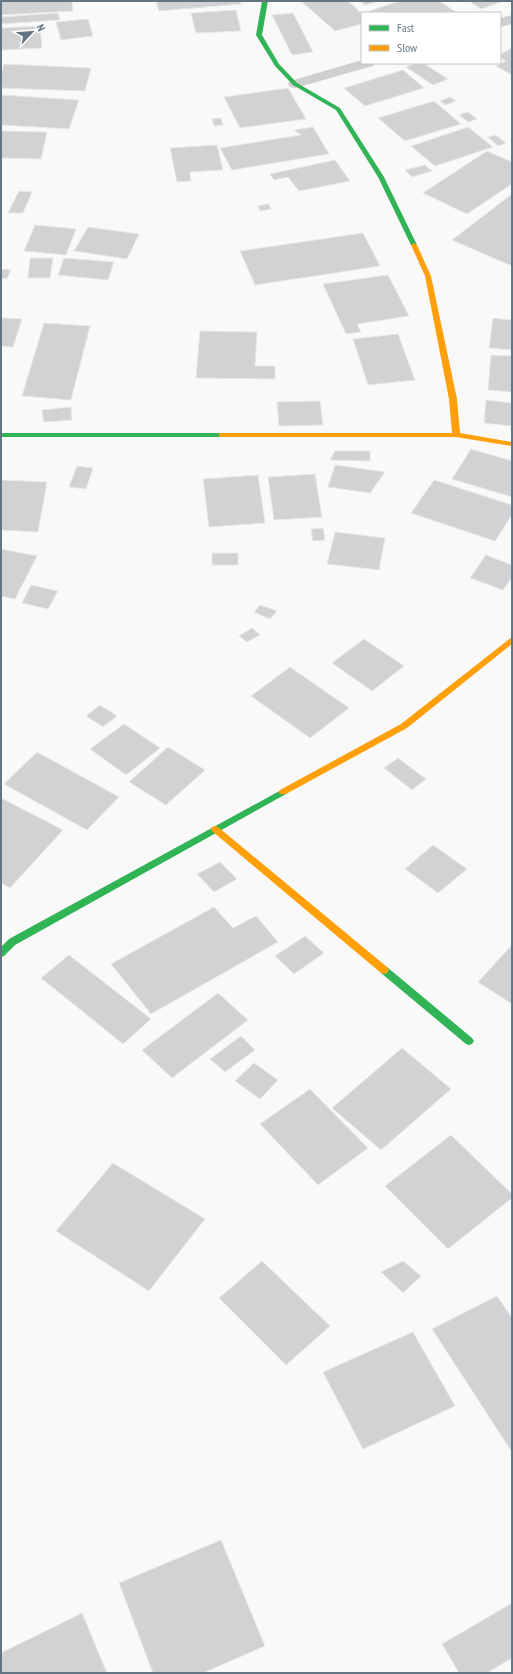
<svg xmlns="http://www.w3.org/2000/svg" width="513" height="1674" viewBox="0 0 513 1674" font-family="'PT Sans Narrow',sans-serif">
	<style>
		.building { fill: #d0d2d3; stroke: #e8e8e8 }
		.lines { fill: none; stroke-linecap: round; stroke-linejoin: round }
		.street { fill: #cecfd0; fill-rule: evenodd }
		.fast { fill: #30b455; fill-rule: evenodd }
		.slow { fill: #ff9f0a; fill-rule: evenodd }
	</style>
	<rect width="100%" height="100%" fill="#f9f9f9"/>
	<path class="building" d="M1 1H72L73 11 1 15Z
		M156 1H240L241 4 159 11Z
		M301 1H348L362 14V24L335 31Z
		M360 1H380L365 5Z
		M400 1H439L456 12 372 13 369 11Z
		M469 1H504L481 9Z
		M236 10 241 31 196 33 191 13Z
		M58 13 60 20 1 24V17Z
		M293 13 313 52 292 55 272 15Z
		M88 19 93 36 61 40 56 22Z
		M40 26 42 48 1 50V28Z
		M512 48V75L496 66 506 61 500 58V54Z
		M416 63H423L448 79 433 85 406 67Z
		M4 64 91 68 85 91 1 88V75Z
		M403 70 424 88 365 106 344 88Z
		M288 88 306 119 240 128 224 97Z
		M1 95 79 100 69 129 1 125Z
		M450 97 456 101 446 105 440 101Z
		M434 101 461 124 405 141 378 118Z
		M468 112 477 119 468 122 459 115Z
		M221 118 223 125 214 126 212 119Z
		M313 127 329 154 232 170 220 148 301 135 294 130Z
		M468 127 493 147 435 166 411 146Z
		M1 131 47 132 41 159 1 158Z
		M496 135 506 143 498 146 488 137Z
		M217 145 223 170 190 172 191 181 177 182 170 148Z
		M487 151 512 162V184L467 214 423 193Z
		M335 160 350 181 299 191 288 177 274 180 270 174Z
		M425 165 432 171 412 177 405 170Z
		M19 191 32 192 23 213H8Z
		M512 194V266L452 240Z
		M269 204 271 209 260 211 258 206Z
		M35 225 76 229 66 255 24 251Z
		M88 227 139 234 127 259 74 251Z
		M363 233 380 266 255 285 240 251Z
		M30 258H53L50 278H28Z
		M64 258 114 262 108 280 58 275Z
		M1 269 11 270 7 279 1 278Z
		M388 275 409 316 357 324 361 332 346 334 323 284Z
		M1 318 22 319 13 347 1 346Z
		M493 318 512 320V350L489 348Z
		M44 323 90 326 71 400 22 396Z
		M200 331 257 332 255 366H275V379L196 378Z
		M398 334 415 380 368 385 353 339Z
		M491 355 512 356V392L488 390Z
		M486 400 512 403V426L484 423Z
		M320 401 323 425 279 426 277 402Z
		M71 407 72 420 44 422 42 410Z
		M471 449 512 461V497L452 479Z
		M335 451H370V461L330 460Z
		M335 465 385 472 370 493 328 487Z
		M77 466 93 468 86 489 69 487Z
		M315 474 322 517 274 520 268 477Z
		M258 475 265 523 209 527 203 479Z
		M1 480 47 482 38 532 1 530Z
		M434 480 512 505V515L495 541 411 513Z
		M323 528 325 540 313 541 311 529Z
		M335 532 385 538 379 570 327 564Z
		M1 549 37 556 15 599 1 596Z
		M212 553H238V565H212Z
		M486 555 512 565V577L503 590 470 578Z
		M31 585 58 591 48 609 22 603Z
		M260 605 277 611 270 619 254 612Z
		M252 628 260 635 247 642 239 636Z
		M364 639 404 666 372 691 332 663Z
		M290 667 349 708 310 738 251 696Z
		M100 705 117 716 103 727 86 716Z
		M124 724 160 748 126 775 90 749Z
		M168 747 205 770 166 805 129 782Z
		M37 752 119 797 87 830 4 784Z
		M398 758 426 779 412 790 384 768Z
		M1 798 63 830 10 888 1 883Z
		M433 845 467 869 438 893 405 869Z
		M220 862 237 879 214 892 197 874Z
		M214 907 233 928 256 916 278 942 151 1014 111 964Z
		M305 936 324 953 294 974 275 956Z
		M512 945V1004L478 982Z
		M69 955 151 1019 123 1044 41 978Z
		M218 993 248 1020 172 1078 142 1050Z
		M241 1036 255 1050 225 1072 210 1059Z
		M402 1048 451 1089 381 1150 332 1108Z
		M254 1063 278 1080 260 1099 235 1081Z
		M310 1089 368 1148 318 1185 260 1124Z
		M451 1135 512 1194V1198L448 1249 385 1186Z
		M113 1163 205 1219 149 1291 56 1231Z
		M262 1261 330 1326 286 1365 219 1298Z
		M403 1261 421 1276 403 1293 381 1272Z
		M497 1296 512 1318V1452L432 1329Z
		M413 1332 455 1406 363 1449 323 1372Z
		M221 1540 265 1646 203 1673H153L119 1583Z
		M512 1603V1658L487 1673H459L442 1644Z
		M82 1613 107 1673H1V1653Z"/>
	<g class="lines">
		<path class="street" d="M512 15V24L500 27V18Z
			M362 60V63H375L373 66 295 88 290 87 288 84 290 81Z"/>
		<path class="fast" d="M262 1H268L262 35 279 64 297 83 340 108 384 177 417 245 416 246 414 247 411 245 378 177 336 110 293 85 275 66 256 35Z
			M1 433H222L226 435 222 437H1Z
			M283 789 287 792 286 794 15 945 4 956 1 957V947L9 939Z
			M384 966 387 967 472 1038 474 1041 472 1044 469 1045 466 1044 381 973 379 970 381 967Z"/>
		<path class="slow" d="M414 243 417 245 431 276 457 399 460 433 512 442V446L456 437H219V433H452L449 399 425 276 411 245Z
			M512 637V644L407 728 286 794H280L279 792 280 790 401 724Z
			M215 826 218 827 387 967 389 970 387 973 384 974 381 973 212 831 211 829 212 827Z"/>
	</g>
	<rect width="513" height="1674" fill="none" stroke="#657683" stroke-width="4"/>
	<rect x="361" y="12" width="140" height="52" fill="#ffffff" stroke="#c1c8cd"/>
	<rect x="369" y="25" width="20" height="6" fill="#30b455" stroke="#c1c8cd"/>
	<text x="397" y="32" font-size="12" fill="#657683">Fast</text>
	<rect x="369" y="45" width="20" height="6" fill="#ff9f0a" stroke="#c1c8cd"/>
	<text x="397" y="52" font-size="12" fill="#657683">Slow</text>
	<g transform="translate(32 32) rotate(64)" stroke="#ffffff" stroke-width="3" paint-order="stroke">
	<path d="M0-3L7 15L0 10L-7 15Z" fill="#657683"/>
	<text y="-6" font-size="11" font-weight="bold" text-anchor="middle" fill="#657683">N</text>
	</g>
</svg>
